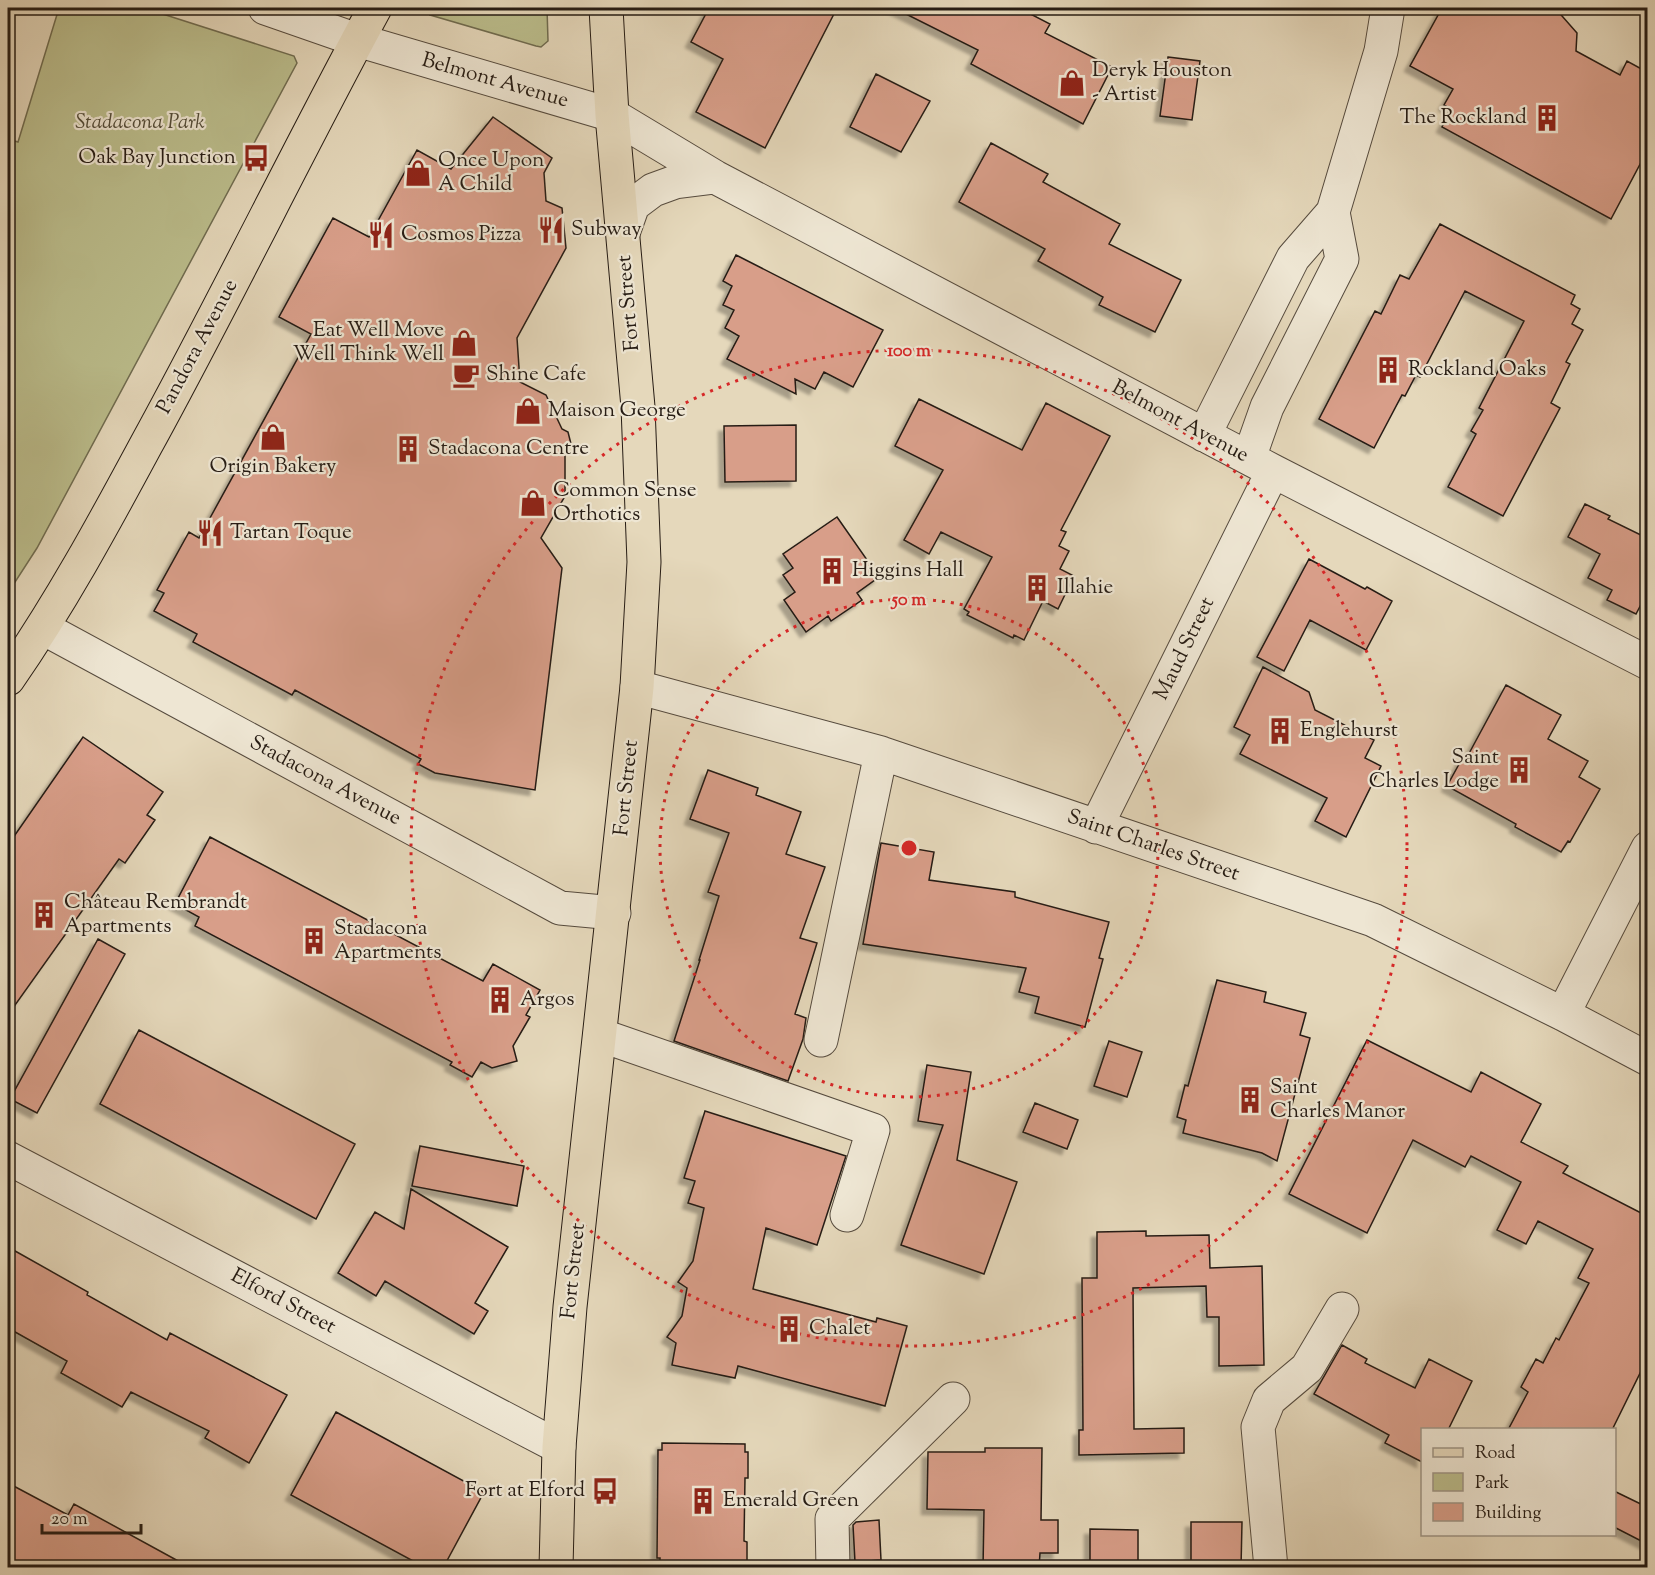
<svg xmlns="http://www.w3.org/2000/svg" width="1655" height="1575" viewBox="0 0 1655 1575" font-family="'Sorts Mill Goudy',serif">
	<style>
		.green { fill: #bbbd8c; stroke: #706c50; stroke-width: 1.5 }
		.building { fill: #d89e89; stroke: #261c14; stroke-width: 1.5; filter: url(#shadow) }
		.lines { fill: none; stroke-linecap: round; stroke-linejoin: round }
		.minor-casing { stroke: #564b3e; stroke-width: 35 }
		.major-casing { stroke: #261c14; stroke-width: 35 }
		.minor { stroke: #eee6d3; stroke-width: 33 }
		.major { stroke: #e5d8bb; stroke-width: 33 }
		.ring { fill: none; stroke: #d62828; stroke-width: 3; stroke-dasharray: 3 6 }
		.labels { text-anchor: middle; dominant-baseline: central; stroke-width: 4.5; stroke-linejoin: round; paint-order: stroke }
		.poi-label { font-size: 21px; fill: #261c14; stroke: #eee6d3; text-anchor: start }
		.street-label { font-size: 21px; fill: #261c14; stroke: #eee6d3 }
		.park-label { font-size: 21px; font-style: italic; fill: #534c38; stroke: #eee6d3 }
		.centre { fill: #d62828; stroke: #eee6d3; stroke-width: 3 }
		.ring-label { font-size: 18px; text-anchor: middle; font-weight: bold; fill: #d62828; stroke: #eee6d3; stroke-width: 4.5; stroke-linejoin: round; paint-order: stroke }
	</style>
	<defs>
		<filter id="shadow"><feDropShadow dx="-5.5" dy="5.5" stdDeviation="1.5" flood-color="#0004"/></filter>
	</defs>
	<rect width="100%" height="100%" fill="#e5d8bb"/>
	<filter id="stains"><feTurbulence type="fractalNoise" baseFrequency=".00333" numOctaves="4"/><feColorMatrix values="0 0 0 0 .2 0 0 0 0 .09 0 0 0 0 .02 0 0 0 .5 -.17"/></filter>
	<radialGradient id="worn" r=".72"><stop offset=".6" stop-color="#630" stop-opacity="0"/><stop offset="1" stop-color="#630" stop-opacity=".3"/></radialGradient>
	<path class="green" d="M59 8H144L294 56 297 63 37 548 8 593V139L18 142Z
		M434 8H547L548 41 541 47 536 46 430 15Z"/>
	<path class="building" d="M709 8H837L765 148 696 112 723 59 691 42Z
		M894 8H1019L1050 24 1045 33 1112 67 1083 124 971 64 978 50Z
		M1442 8H1555L1577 33 1576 51 1620 75 1627 61 1647 72V151L1611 219 1442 127 1451 109 1444 105 1453 89 1410 66Z
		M1168 57 1200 61 1192 120 1160 116Z
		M876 74 930 101 901 152 850 127Z
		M493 117 552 158 544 173 546 201 562 208 566 248 517 338 520 382 546 395 562 429 568 432 571 444 565 454V496L541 538 562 568 535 790 435 773 418 764 421 759 295 690 292 695 193 642 197 634 154 611 164 593 157 590 189 532 199 538 311 334 279 317 333 218 369 237 417 150 451 169Z
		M991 143 1048 174 1043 182 1120 224 1109 244 1181 280 1155 332 1099 305 1103 297 1038 261 1045 249 959 202Z
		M1440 224 1575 295 1571 304 1580 309 1572 324 1583 330 1566 362 1570 364 1551 403 1560 408 1503 516 1448 487 1476 434 1471 431 1483 410 1479 408 1524 321 1465 291 1420 377 1416 375 1405 396 1402 395 1374 448 1319 419 1375 311 1381 314 1400 275 1409 279Z
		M736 255 883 330 853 387 824 372 815 389 795 379 796 394 727 359 739 336 725 328 734 310 723 305 732 286 723 281Z
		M919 399 1022 450 1046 403 1110 436 1061 530 1066 532 1059 546 1069 551 1060 569 1074 576 1058 609 1043 601 1024 640 1014 635 1013 638 967 615 969 612 964 609 992 557 941 532 929 554 904 540 943 470 895 446Z
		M796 425V481L725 482 724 426Z
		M1585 504 1610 516 1608 519 1647 538V593L1636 614 1607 600 1612 590 1588 578 1600 554 1568 537Z
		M837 517 879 577 857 593 862 600 831 621 828 616 806 632 784 600 795 592 783 575 793 568 783 554Z
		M1309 559 1365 589 1367 587 1392 601 1366 650 1310 620 1284 671 1257 657Z
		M1263 667 1309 692 1315 710 1374 740 1365 758 1381 766 1346 837 1315 821 1327 798 1240 754 1250 735 1234 727Z
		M1506 685 1561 715 1548 739 1588 761 1579 777 1600 789 1570 842 1568 841 1561 852 1515 827 1516 824 1447 786 1463 757 1466 759Z
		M83 737 163 792 147 815 155 820 125 863 119 859 8 1015V845Z
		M708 770 758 788 756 795 801 812 786 854 825 867 800 938 817 943 795 1014 806 1018 803 1039 788 1081 674 1041 700 960H699L719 896 708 892 729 833 690 819Z
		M210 837 483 981 493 964 540 990 526 1015 530 1017 513 1046 517 1061 492 1068 481 1062 472 1077 450 1065 452 1062 195 926 199 917 175 904Z
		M881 843 934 852 929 880 1015 892V897L1109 922 1099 958 1103 959 1085 1027 1035 1013 1039 997 1019 992 1026 968 863 944Z
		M98 939 125 954 37 1113 10 1099Z
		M1217 980 1266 992 1264 1002 1306 1013 1300 1035 1310 1038 1277 1161 1262 1153 1183 1133 1186 1120 1177 1117 1185 1085 1188 1086Z
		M139 1030 355 1144 316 1219 100 1104Z
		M1367 1040 1471 1092 1481 1072 1541 1104 1521 1142 1568 1166 1563 1173 1647 1216V1359L1612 1430H1508L1528 1392 1521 1387 1536 1359 1543 1363 1556 1338 1559 1340 1589 1283 1578 1278 1593 1249 1538 1221 1526 1244 1497 1230 1521 1182 1471 1156 1465 1167 1413 1140 1367 1233 1289 1194Z
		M1109 1041 1142 1052 1127 1097 1094 1086Z
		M927 1065 971 1072 957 1160 1017 1182 984 1274 901 1245 943 1125 918 1121Z
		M1035 1103 1078 1120 1067 1149 1023 1132Z
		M705 1111 846 1156 817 1245 766 1228 753 1289 876 1322 877 1318 907 1326 885 1406 738 1366 735 1378 672 1365 676 1343 667 1337 682 1316 687 1288 678 1282 693 1261 704 1208 688 1203 695 1181 684 1178Z
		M420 1146 524 1166 517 1206 412 1186Z
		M411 1189 508 1247 475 1303 488 1311 474 1334 385 1281 376 1296 338 1273 375 1212 404 1229Z
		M1146 1231V1236L1209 1235 1210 1268 1262 1266 1264 1365 1219 1366V1317H1207L1206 1286 1133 1288 1134 1429 1184 1428V1453L1079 1455V1430H1083L1082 1278H1097V1232Z
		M8 1247 88 1292 87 1295 167 1340 170 1333 287 1395 249 1463 205 1438 209 1431 131 1392 122 1407 61 1373 67 1361 8 1328Z
		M1342 1345 1367 1359 1365 1363 1415 1388 1429 1359 1472 1381 1448 1430H1422V1462L1385 1443 1389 1435 1314 1394Z
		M336 1412 484 1492 443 1568H426L291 1495Z
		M662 1443 745 1444V1452H748V1478H745L744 1541 747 1542V1568H660V1558H657L658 1450H662Z
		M985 1448H1042L1041 1520H1058V1553H1040L1039 1568H983L984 1510 927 1509 928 1452H985Z
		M8 1483 68 1515 74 1504 191 1568H8Z
		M1614 1491 1647 1507V1544L1614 1527Z
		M879 1520 881 1560 855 1562 853 1525 856 1522Z
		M1191 1522H1242L1241 1568H1191Z
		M1090 1529 1138 1530V1568H1090Z"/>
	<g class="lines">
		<defs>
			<path id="minor" d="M265 8 357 40 612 115 715 177 1273 471 1648 663
				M1333 212 1381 51 1388 8
				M623 233 633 205 653 190 675 182 715 177
				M1204 435 1293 258 1333 212 1342 259 1267 407 1249 458
				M43 628 560 908 614 913
				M637 687 881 753 1373 920 1563 1014 1648 1059
				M1096 827 1273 471
				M1563 1014 1648 848
				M600 1035 873 1130 847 1215
				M821 1040 881 753
				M8 1158 559 1447
				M833 1568 832 1519 953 1399
				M1271 1568 1258 1427 1269 1400 1307 1368 1342 1309"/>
			<path id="major" d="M8 679C60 604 103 525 146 445 225 301 297 152 375 8
				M556 1568 559 1447 570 1307 637 687 644 562 638 407 612 115 606 8"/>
		</defs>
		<use href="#minor" class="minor-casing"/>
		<use href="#major" class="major-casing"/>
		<use href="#minor" class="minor"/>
		<use href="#major" class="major"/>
	</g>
	<g class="ring">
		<circle cx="909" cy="848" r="249"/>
		<circle cx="909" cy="848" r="498"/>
	</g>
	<defs>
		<symbol id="shop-bare" viewBox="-9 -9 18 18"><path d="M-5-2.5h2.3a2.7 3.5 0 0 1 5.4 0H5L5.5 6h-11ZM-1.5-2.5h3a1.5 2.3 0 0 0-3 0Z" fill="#8f2418" stroke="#eee6d3" stroke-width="2.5" paint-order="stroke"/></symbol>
		<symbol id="building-bare" viewBox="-9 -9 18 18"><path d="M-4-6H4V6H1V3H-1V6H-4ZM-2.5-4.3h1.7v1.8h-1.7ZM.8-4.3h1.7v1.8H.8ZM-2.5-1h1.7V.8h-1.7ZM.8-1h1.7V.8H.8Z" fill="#8f2418" stroke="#eee6d3" stroke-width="2.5" paint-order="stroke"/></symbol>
		<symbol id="bus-bare" viewBox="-9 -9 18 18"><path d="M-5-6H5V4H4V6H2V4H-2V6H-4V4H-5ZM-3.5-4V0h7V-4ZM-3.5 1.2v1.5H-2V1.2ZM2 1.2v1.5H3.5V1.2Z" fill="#8f2418" stroke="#eee6d3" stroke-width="2.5" paint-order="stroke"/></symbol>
		<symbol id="restaurant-bare" viewBox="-9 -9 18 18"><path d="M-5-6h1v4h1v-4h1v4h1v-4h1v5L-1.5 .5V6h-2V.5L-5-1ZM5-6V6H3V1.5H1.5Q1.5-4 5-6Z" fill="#8f2418" stroke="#eee6d3" stroke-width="2.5" paint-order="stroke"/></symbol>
		<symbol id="cafe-bare" viewBox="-9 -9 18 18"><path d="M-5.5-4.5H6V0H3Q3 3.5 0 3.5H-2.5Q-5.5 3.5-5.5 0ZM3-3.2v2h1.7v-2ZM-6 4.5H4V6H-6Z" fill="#8f2418" stroke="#eee6d3" stroke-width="2.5" paint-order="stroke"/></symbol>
	</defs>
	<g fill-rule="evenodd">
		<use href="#shop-bare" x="1053" y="64" width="38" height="38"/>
		<use href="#building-bare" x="1528" y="99" width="38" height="38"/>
		<use href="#bus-bare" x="237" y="139" width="38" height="38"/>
		<use href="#shop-bare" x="399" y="154" width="38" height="38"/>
		<use href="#restaurant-bare" x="532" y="211" width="38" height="38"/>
		<use href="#restaurant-bare" x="362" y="216" width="38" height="38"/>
		<use href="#shop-bare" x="445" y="324" width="38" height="38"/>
		<use href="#building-bare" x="1369" y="351" width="38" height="38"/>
		<use href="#cafe-bare" x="447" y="356" width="38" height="38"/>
		<use href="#shop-bare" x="509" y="392" width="38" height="38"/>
		<use href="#shop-bare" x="254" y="418" width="38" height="38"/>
		<use href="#building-bare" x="389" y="430" width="38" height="38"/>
		<use href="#shop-bare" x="514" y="484" width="38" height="38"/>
		<use href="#restaurant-bare" x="191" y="514" width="38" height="38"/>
		<use href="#building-bare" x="813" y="552" width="38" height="38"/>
		<use href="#building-bare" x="1018" y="569" width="38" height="38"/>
		<use href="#building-bare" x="1261" y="712" width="38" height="38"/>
		<use href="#building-bare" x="1500" y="751" width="38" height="38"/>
		<use href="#building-bare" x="25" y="896" width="38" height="38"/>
		<use href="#building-bare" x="295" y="922" width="38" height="38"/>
		<use href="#building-bare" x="481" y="981" width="38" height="38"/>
		<use href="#building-bare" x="1231" y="1081" width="38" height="38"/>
		<use href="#building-bare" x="770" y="1310" width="38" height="38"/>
		<use href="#bus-bare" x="586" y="1472" width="38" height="38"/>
		<use href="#building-bare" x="684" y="1482" width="38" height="38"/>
	</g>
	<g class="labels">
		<g class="poi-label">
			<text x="1092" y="71">Deryk Houston<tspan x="1092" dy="24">- Artist</tspan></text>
			<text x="1527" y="118" text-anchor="end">The Rockland</text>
			<text x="236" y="158" text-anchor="end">Oak Bay Junction</text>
			<text x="438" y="161">Once Upon<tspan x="438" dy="24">A Child</tspan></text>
			<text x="571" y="230">Subway</text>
			<text x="401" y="235">Cosmos Pizza</text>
			<text x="444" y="331" text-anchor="end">Eat Well Move<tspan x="444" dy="24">Well Think Well</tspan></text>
			<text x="1408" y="370">Rockland Oaks</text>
			<text x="486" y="375">Shine Cafe</text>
			<text x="548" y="411">Maison George</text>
			<text x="428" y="449">Stadacona Centre</text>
			<text x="273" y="467" text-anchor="middle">Origin Bakery</text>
			<text x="553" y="491">Common Sense<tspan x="553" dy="24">Orthotics</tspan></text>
			<text x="230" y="533">Tartan Toque</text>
			<text x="852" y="571">Higgins Hall</text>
			<text x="1057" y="588">Illahie</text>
			<text x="1300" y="731">Englehurst</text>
			<text x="1499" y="758" text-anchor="end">Saint<tspan x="1499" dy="24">Charles Lodge</tspan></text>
			<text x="64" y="903">Château Rembrandt<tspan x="64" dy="24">Apartments</tspan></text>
			<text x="334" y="929">Stadacona<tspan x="334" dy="24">Apartments</tspan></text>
			<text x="520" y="1000">Argos</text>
			<text x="1270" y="1088">Saint<tspan x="1270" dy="24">Charles Manor</tspan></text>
			<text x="809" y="1329">Chalet</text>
			<text x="585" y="1491" text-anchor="end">Fort at Elford</text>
			<text x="723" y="1501">Emerald Green</text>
		</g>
		<g class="street-label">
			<text transform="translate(495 81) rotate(16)">Belmont Avenue</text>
			<text transform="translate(629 303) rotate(-95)">Fort Street</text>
			<text transform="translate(198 347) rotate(-62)">Pandora Avenue</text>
			<text transform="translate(1180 422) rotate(28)">Belmont Avenue</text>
			<text transform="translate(1185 649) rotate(-64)">Maud Street</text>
			<text transform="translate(325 781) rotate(28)">Stadacona Avenue</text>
			<text transform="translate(627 788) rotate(-84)">Fort Street</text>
			<text transform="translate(1153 846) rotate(19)">Saint Charles Street</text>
			<text transform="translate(574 1271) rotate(-84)">Fort Street</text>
			<text transform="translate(283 1302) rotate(28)">Elford Street</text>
		</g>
		<g class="park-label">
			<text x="140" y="123">Stadacona Park</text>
		</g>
	</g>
	<circle cx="909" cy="848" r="9" class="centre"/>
	<g class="ring-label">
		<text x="909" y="356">100 m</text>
		<text x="909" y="605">50 m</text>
	</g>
	<rect width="1655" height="1575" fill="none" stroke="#e5d8bb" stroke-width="30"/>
	<rect x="9" y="9" width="1637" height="1557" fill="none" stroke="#261c14" stroke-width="3"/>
	<rect x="15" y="15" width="1625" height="1545" fill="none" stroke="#261c14" stroke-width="1.5"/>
	<rect x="1421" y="1428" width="195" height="108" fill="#eee6d3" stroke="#9e9587" stroke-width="1.5"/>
	<rect x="1433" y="1448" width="30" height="9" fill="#e5d8bb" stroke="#9e9587" stroke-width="1.5"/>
	<text x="1475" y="1458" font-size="18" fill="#261c14">Road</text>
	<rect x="1433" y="1473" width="30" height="18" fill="#bbbd8c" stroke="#9e9587" stroke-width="1.5"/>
	<text x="1475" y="1488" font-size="18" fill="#261c14">Park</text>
	<rect x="1433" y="1503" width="30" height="18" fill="#d89e89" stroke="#9e9587" stroke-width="1.5"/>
	<text x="1475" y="1518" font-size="18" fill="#261c14">Building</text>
	<path d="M42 1524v9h99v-9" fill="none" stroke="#261c14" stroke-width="3"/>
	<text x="51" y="1524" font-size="18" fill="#261c14" stroke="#eee6d3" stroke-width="4.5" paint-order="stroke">20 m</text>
	<rect width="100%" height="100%" filter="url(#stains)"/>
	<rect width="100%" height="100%" fill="url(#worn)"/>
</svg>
